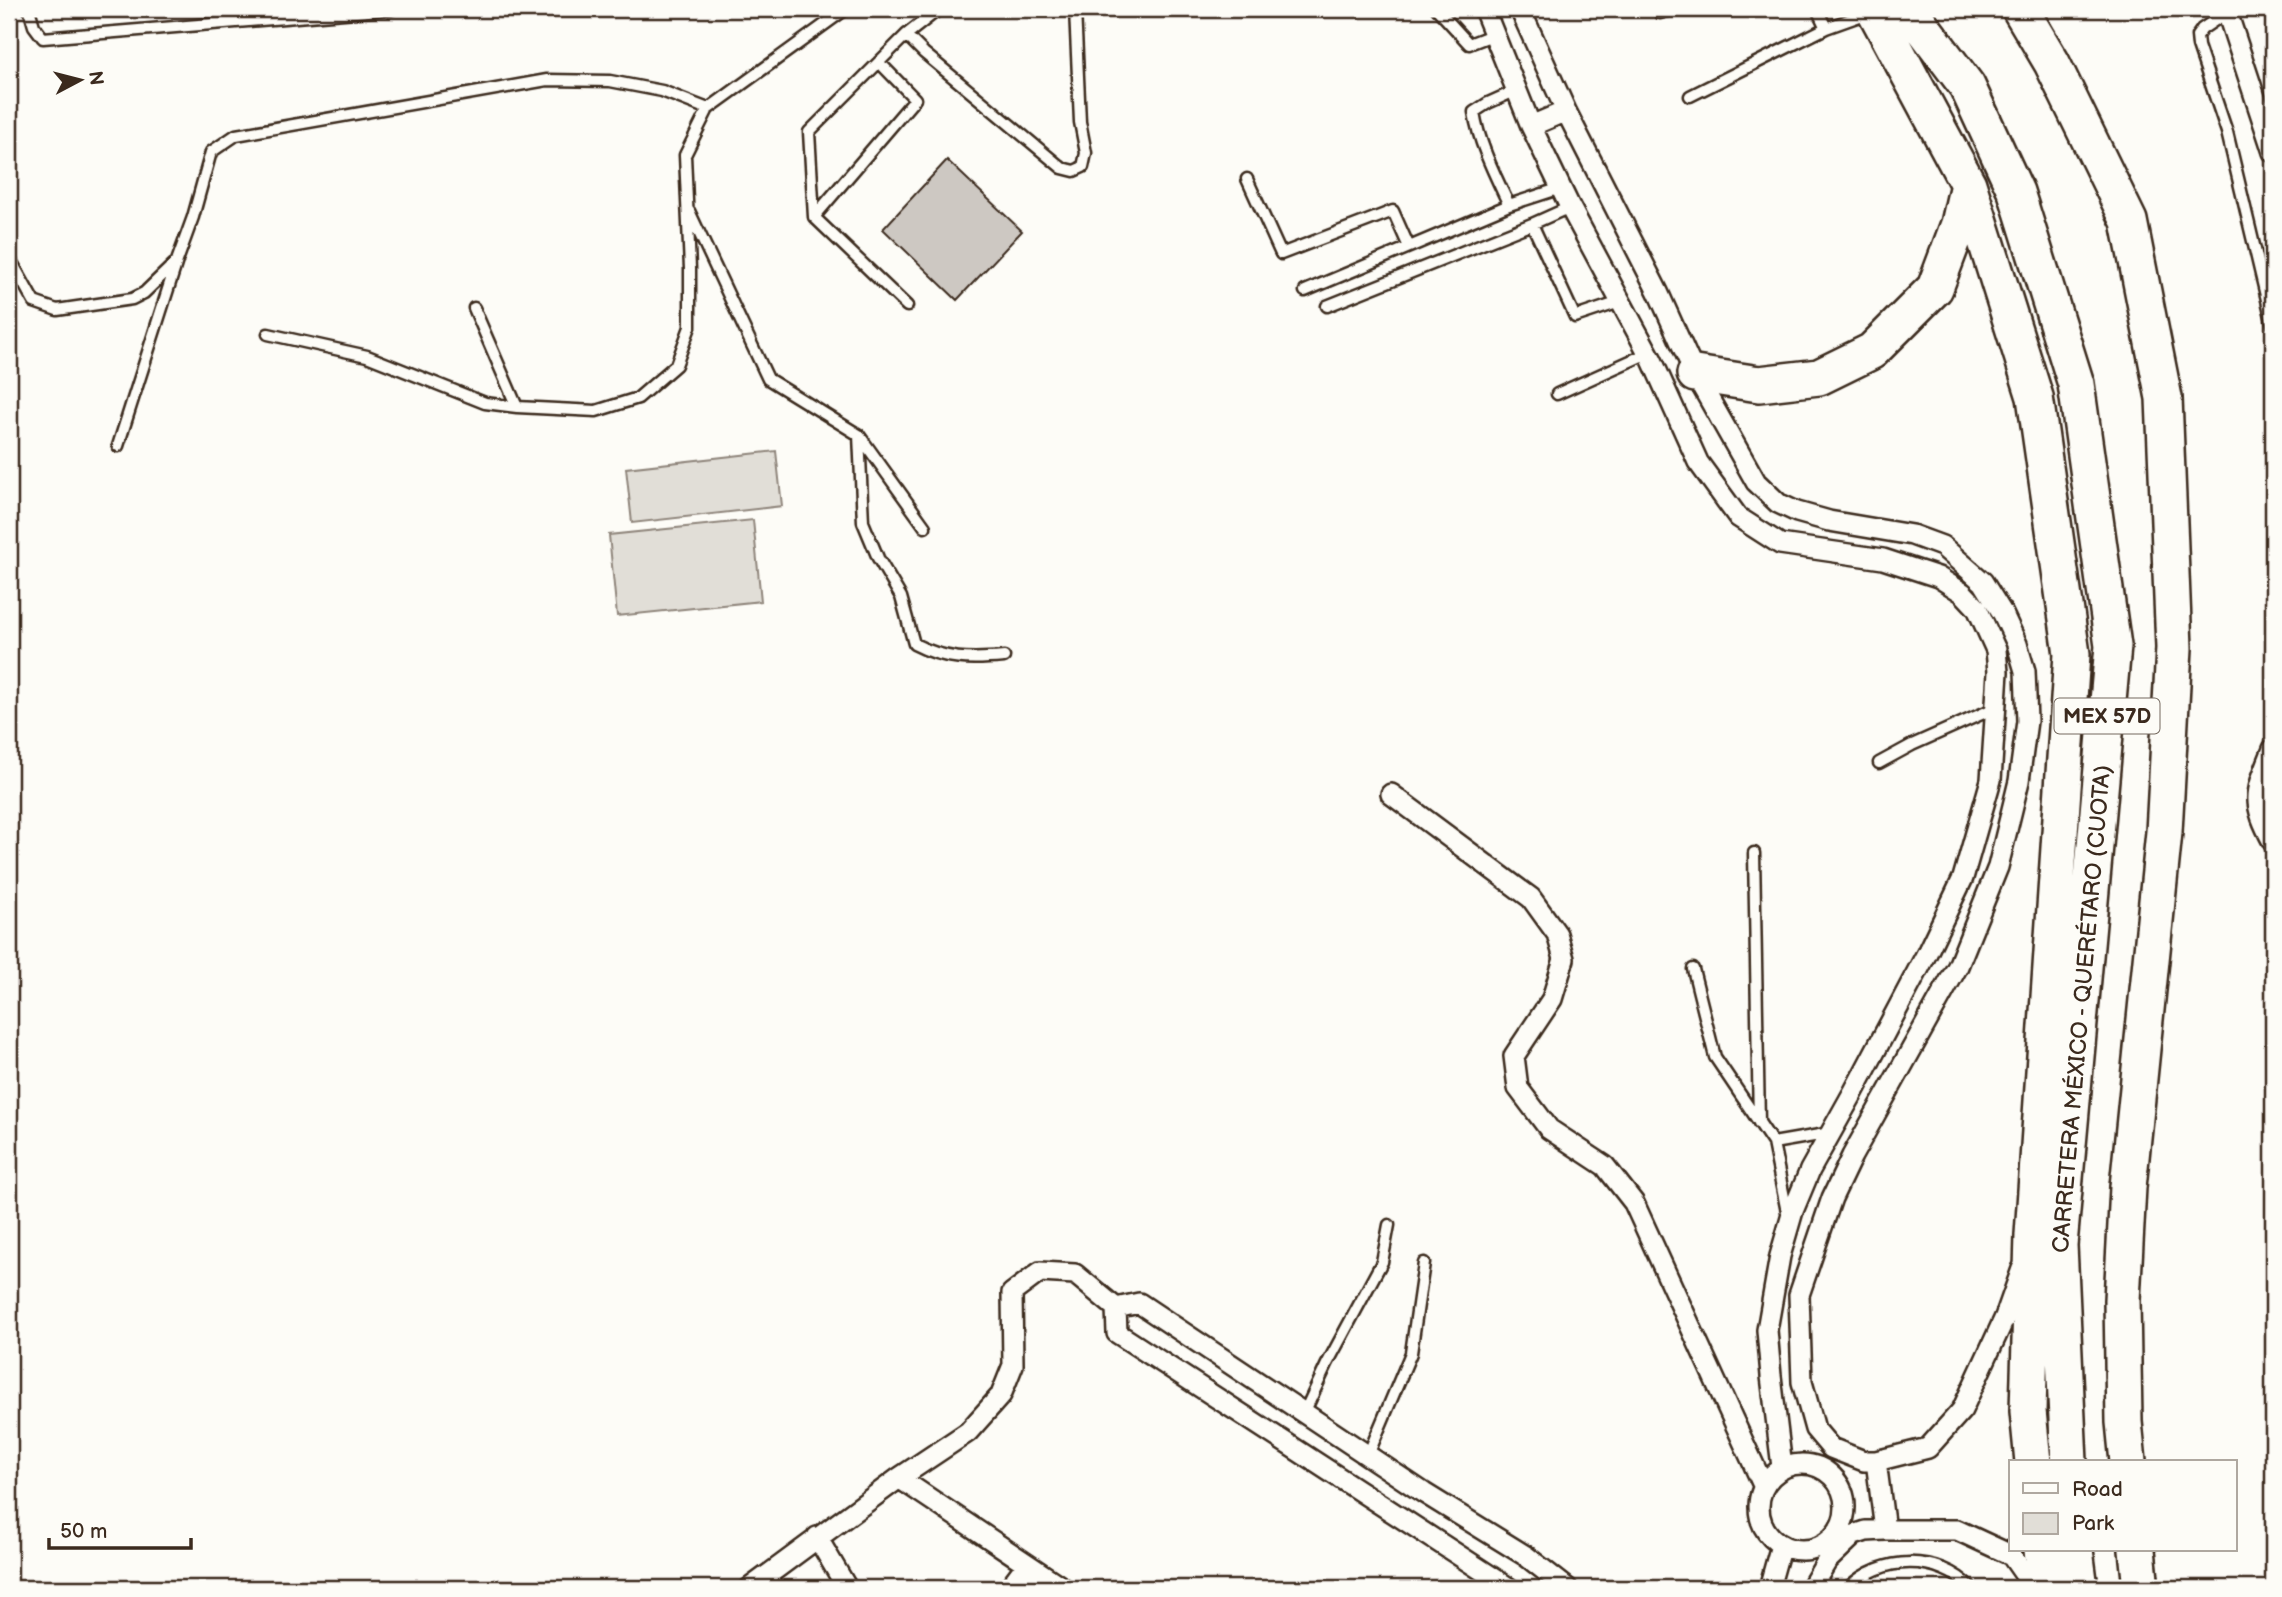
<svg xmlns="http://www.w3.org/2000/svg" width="2282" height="1597" viewBox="0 0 2282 1597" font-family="'Balsamiq Sans',sans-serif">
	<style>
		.green { fill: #e1ded7; stroke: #8e847a; stroke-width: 2 }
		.building { fill: #cdc8c2; stroke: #3b2a1e; stroke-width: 2 }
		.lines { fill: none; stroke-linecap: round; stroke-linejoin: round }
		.lane-casing { stroke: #3b2a1e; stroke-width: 15 }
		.street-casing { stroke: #3b2a1e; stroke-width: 24 }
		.highway-casing { stroke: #3b2a1e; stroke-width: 40 }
		.lane { stroke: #fdfcf7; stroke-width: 10 }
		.street { stroke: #fdfcf7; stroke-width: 19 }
		.highway { stroke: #fdfcf7; stroke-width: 35 }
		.labels { text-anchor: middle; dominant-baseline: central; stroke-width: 5; stroke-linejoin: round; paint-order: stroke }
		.shield { fill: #fdfcf7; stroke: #75695f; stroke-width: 2 }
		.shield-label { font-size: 21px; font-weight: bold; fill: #3b2a1e }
		.street-label { font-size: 23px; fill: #3b2a1e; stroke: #fdfcf7 }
	</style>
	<rect width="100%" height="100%" fill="#fdfcf7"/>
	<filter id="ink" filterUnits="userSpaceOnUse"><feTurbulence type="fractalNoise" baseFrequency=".0143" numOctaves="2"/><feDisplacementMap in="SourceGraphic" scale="14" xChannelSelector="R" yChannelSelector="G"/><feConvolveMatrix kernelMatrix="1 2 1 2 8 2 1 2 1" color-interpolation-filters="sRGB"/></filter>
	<g filter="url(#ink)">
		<path class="green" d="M776 451 782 506 632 523 626 468Z
			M753 520 761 601 617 616 609 535Z"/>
		<path class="building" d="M947 160 1022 231 957 300 883 229Z"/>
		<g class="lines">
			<defs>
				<path id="lane" d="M29 9 34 26 43 38 392 9
					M939 9 906 35 924 53 1062 168 1074 171 1083 167 1086 153 1080 122 1075 9
					M1437 9 1469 44 1495 34
					M1657 9 1660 13 1676 9
					M1817 9 1826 28 1868 13
					M2227 12 2202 29 2197 36 2198 46 2227 132 2273 325
					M906 35 809 132 814 217 907 306
					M1517 90 1488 103 1474 112C1479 144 1495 175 1509 205L1561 188
					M1690 96 1826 28
					M1247 179 1281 254 1393 211 1409 247
					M1570 207 1532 224 1575 317 1620 302
					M689 211 768 379 859 435 925 527
					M814 217 915 99 879 62
					M9 257 34 302 57 310 132 299 144 293 174 264
					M1305 291 1509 205
					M1327 306 1532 224
					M474 308 517 407
					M268 334 367 356 485 403 517 407 596 411 638 398 676 365 690 327V269L685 155 708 109
					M1557 394 1648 353
					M859 435 863 522 878 558 901 597 914 644C945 660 970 660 1004 657
					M118 446 177 261 193 217 211 152 236 135 547 80 610 81 662 91 708 109 846 9
					M1879 763 1912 745 1995 708
					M1754 853 1759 1123
					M1693 969 1715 1057 1773 1143 1788 1217
					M1773 1143 1831 1133
					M1304 1413 1327 1364 1382 1262 1389 1225
					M1368 1455 1411 1353 1424 1263
					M1848 1588C1881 1555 1939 1554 1971 1588"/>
				<path id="street" d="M1484 9 1531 126 1570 207 1652 360 1698 462 1738 517 1780 544 1883 559 1938 577 1963 593 1977 608 1996 650 1998 672 1991 780 1963 878 1927 953 1853 1093 1810 1170 1793 1211 1780 1256 1767 1330 1771 1376 1782 1467
					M1520 9 1566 111 1658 292 1695 374 1756 482 1778 503 1797 512 1829 521 1912 535 1942 546 1983 582 2003 614 2017 644 2025 671 2027 721 2019 781 1998 867 1958 966 1852 1156 1832 1198 1799 1295 1802 1382 1815 1429 1831 1448 1864 1461H1876L1928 1448 1962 1410 2005 1317 2022 1269
					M2226 9 2273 152
					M1531 126 1566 111
					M2273 749C2256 793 2250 799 2273 842
					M1391 794 1531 898 1557 934 1564 959 1552 999 1514 1056 1518 1088 1549 1129 1605 1166 1634 1203 1763 1485
					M1116 1308 1139 1303 1424 1493 1526 1556 1567 1588
					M1876 1461 1885 1530
					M1759 1507a43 43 0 1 1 86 0a43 43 0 1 1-86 0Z
					M899 1478 1063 1588
					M817 1537 847 1588
					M750 1588 899 1478 968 1432 1001 1395 1013 1365 1012 1293 1040 1272 1075 1274 1116 1308 1117 1333 1509 1588
					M1009 1588 1027 1564
					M1769 1588 1781 1545
					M1811 1588 1827 1561 1854 1535 1866 1531 1885 1530H1957L2011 1555 2034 1588"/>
				<path id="highway" d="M1874 9 1968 184 2035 397 2072 654 2033 1235 2028 1411 2033 1462
					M1909 9 1967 86 2016 192 2076 384 2113 646 2059 1245 2069 1462
					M2020 9 2052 63 2129 221 2164 398 2174 648 2164 832 2128 1187 2122 1300 2124 1422 2128 1462
					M1695 374 1759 384 1819 377 1872 351 1935 288 1959 224 1968 184
					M2042 1550 2046 1588
					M2075 1550 2080 1588
					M2137 1550 2141 1588"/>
			</defs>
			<use href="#lane" class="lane-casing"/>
			<use href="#street" class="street-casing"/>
			<use href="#highway" class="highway-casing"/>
			<use href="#lane" class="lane"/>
			<use href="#street" class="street"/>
			<use href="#highway" class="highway"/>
		</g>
	</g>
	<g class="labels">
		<rect class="shield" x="2054.5" y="698.5" width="105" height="35" rx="5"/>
		<g class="shield-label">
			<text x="2107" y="716">MEX 57D</text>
		</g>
		<g class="street-label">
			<text transform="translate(2082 1009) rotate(-85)">CARRETERA MÉXICO - QUERÉTARO (CUOTA)</text>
		</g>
	</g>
	<rect width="2282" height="1597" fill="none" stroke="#fdfcf7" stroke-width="35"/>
	<rect x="18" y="18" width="2247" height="1562" fill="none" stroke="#3b2a1e" stroke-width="2.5" filter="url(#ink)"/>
	<rect x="2009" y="1460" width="228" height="91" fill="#fdfcf7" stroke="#afa8a0" stroke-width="2"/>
	<rect x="2023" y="1483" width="35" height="10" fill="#fdfcf7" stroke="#afa8a0" stroke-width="2"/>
	<text x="2072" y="1496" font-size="21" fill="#3b2a1e">Road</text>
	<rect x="2023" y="1513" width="35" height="21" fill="#e1ded7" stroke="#afa8a0" stroke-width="2"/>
	<text x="2072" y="1530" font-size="21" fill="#3b2a1e">Park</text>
	<g transform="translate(80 80) rotate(83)" stroke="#fdfcf7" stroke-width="5" paint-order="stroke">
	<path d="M0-5L12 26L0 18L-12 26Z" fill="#3b2a1e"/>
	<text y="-10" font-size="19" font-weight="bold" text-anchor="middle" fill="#3b2a1e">N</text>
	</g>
	<path d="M49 1538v10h142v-10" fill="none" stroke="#3b2a1e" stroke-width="3.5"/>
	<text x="60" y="1538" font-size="21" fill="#3b2a1e" stroke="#fdfcf7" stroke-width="5" paint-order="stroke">50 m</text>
</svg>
